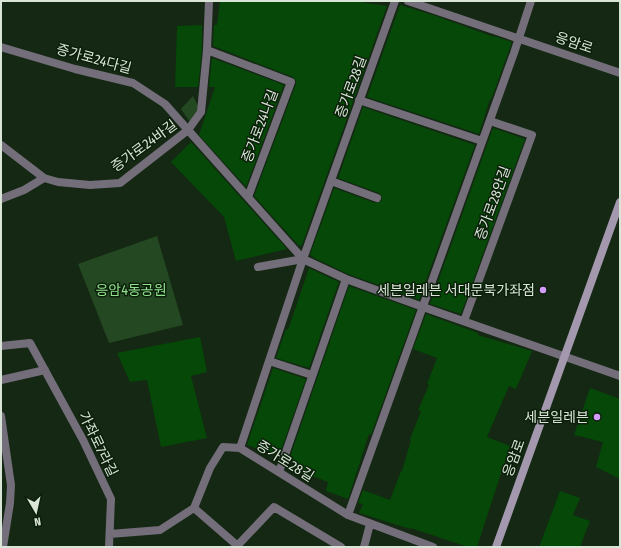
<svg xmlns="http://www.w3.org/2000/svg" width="621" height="548" viewBox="0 0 621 548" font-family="'Fira Sans Condensed','Noto Sans KR',sans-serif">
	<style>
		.green { fill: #244822 }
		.building { fill: #054807 }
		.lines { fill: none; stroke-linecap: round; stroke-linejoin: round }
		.lane { stroke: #746d7a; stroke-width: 8 }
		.street { stroke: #746d7a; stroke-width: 8 }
		.secondary { stroke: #a398ad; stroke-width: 8 }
		.poi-dot { fill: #d49cfc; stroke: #0b1f0a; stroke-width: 1.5 }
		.labels { text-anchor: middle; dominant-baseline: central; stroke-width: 3; stroke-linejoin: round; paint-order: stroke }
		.street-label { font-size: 14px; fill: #d8e5d7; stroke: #0b1f0a }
		.park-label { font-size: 14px; fill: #91e28c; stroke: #0b1f0a }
		.poi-label { font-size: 14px; fill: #d8e5d7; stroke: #0b1f0a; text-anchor: end }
	</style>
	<rect width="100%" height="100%" fill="#142813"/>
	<path class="green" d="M193 96 201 112 192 125 181 109Z
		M157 236 183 325 109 343 78 264Z"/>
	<path class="building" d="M220 1H334L354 2V1L387 6 302 245 299 246 254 196 296 84V81L293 77 213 46 214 25H217Z
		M400 5 436 16 494 37V36L512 42 491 100 490 99 479 134 367 97Z
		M202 25V50L198 87H175L177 26Z
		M212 58 284 85 246 187 199 135 215 87H209Z
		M363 107 475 145 419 300 348 274 312 257 313 256 310 255 334 188 375 203 380 202 382 200 381 195 379 193 338 178Z
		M493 128 525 139 461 314 430 304Z
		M191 142 287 249 236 261 224 217 171 162Z
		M309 268 339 282 309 368 276 358 286 329 288 330Z
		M349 286 416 310 371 435 369 434 348 499 326 491 328 482 294 469 296 462 289 460Z
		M426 314 478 333V335L532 351 516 389 509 386 487 437 510 446 477 547H468L411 528 410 529 359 513 363 504 358 503 363 490 390 500 401 471H402L411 440 410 439 421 411 418 410 429 385 427 384 437 358 413 349Z
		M200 337 207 372 191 376 207 438 161 447 147 380 130 382 117 353Z
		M273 368 306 379 279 456 247 445Z
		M590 388 620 399V479L596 467 603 442 574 435Z
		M560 491 580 498 573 515 590 521 580 547H539Z"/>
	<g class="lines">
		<path class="lane" d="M331 181 377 198"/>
		<path class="street" d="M408 1 620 73
			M1 47 75 69 133 83 165 104 188 130 303 259 346 279 423 307 620 376
			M207 50 291 82 248 197
			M359 100 482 141
			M1 145 44 178 58 182 90 185 120 183 188 130 201 112 207 50 209 1
			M1 199 24 190 44 178
			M258 267 303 259
			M464 321 532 135 490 121
			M1 346 30 343 83 440 111 499 109 547
			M269 361 312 375
			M1 380 45 370
			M1 416 11 485 10 503 3 547
			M240 448 303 259 395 1
			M240 448 348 515 433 547
			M279 472 346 279
			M194 508 210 468 223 447 240 448
			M194 508 239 547
			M348 515 514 53 531 1
			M110 534 160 530 194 508
			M237 546 274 507 341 547
			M364 547 370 524"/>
		<path class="secondary" d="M496 547 620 202"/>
	</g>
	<g class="poi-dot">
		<circle cx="543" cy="290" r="4"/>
		<circle cx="597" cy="417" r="4"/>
	</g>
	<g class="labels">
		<g class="street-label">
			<text transform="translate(574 43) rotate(19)">응암로</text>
			<text transform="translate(94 59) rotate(15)">증가로24다길</text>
			<text transform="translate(351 87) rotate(-70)">증가로28길</text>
			<text transform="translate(260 126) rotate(-69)">증가로24나길</text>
			<text transform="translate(144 146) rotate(-36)">증가로24바길</text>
			<text transform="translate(493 203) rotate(-70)">증가로28안길</text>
			<text transform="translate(98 444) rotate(64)">가좌로7라길</text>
			<text transform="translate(514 458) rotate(-70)">응암로</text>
			<text transform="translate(285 461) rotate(32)">증가로28길</text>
		</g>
		<g class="park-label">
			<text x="131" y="290">응암4동공원</text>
		</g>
		<g class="poi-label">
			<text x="535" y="290">세븐일레븐 서대문북가좌점</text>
			<text x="589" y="417">세븐일레븐</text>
		</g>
	</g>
	<rect width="621" height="548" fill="none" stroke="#d8e5d7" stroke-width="4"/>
	<g transform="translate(36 512) rotate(171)" stroke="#0b1f0a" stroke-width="3" paint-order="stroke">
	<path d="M0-3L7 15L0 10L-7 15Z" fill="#d8e5d7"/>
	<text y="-6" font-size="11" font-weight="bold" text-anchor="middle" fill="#d8e5d7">N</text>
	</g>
</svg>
